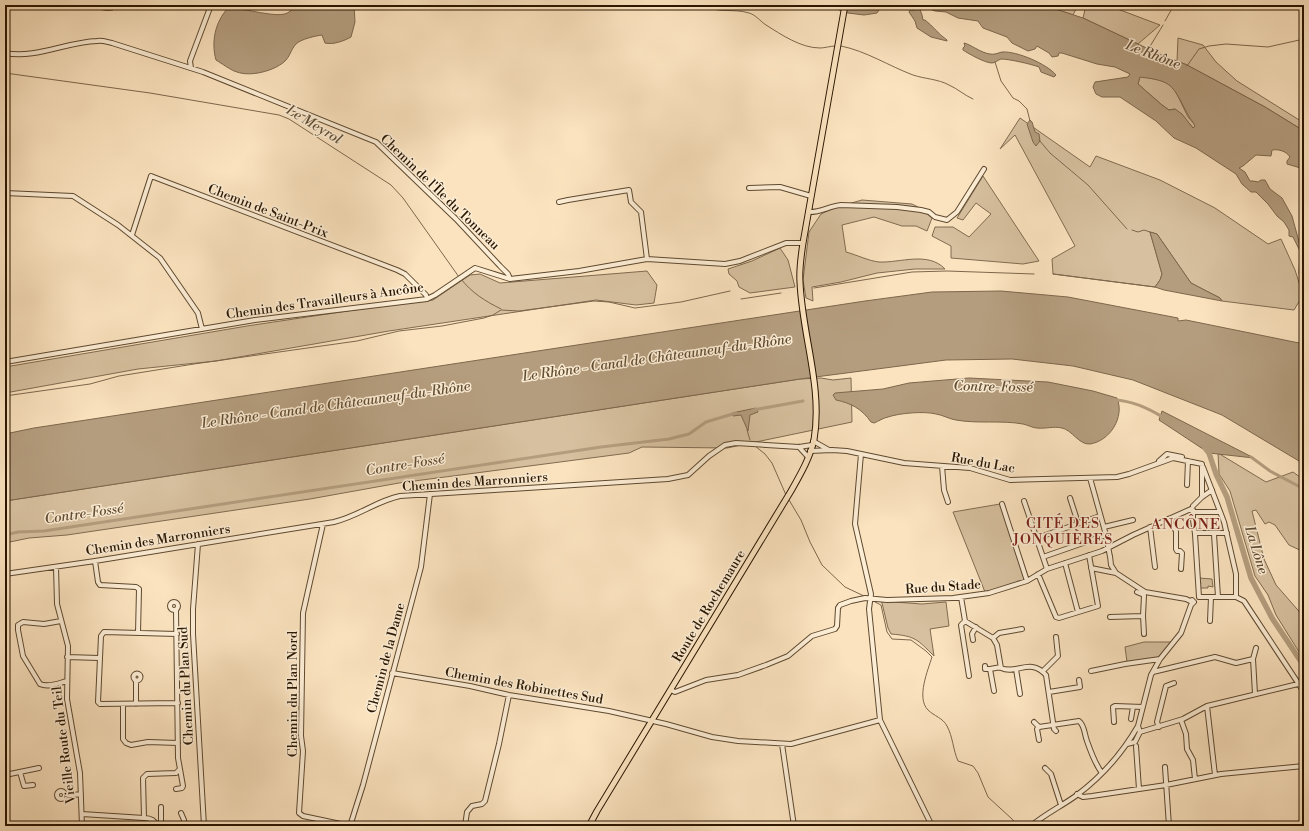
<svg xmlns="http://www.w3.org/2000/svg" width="1309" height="831" viewBox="0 0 1309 831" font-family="'Libre Bodoni',serif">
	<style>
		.green { fill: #d7c09f; stroke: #806b50 }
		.water { fill: #b49d7e; stroke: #7d674c; fill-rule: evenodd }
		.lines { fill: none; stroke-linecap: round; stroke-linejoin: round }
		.stream { stroke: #7d674c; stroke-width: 1 }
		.canal { stroke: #b49d7e; stroke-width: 3 }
		.river { stroke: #b49d7e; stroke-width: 5.5 }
		.minor-casing { stroke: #5e4930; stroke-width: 6 }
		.major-casing { stroke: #2a1600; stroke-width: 7 }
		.minor { stroke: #fcedd5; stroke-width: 4 }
		.major { stroke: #fbe3bf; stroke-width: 5 }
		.labels { text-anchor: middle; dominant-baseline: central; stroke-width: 3; stroke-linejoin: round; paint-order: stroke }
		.street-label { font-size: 13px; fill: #2a1600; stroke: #fcedd5 }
		.water-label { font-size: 14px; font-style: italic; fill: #614c32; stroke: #fcedd5 }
		.neighbourhood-label { font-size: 14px; letter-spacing: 1px; fill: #7a1f14; stroke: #fcedd5 }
		.quarter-label { font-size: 15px; letter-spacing: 1px; fill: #7a1f14; stroke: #fcedd5 }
	</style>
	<rect width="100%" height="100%" fill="#fbe3bf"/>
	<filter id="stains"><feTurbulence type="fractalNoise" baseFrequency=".005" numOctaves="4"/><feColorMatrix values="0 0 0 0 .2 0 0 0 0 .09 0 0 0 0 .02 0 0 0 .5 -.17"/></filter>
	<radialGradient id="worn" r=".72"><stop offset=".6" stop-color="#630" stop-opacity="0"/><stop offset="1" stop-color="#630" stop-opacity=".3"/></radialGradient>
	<path class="green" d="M1043 5H1078L1073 15Z
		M1086 5H1107L1160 25 1138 44 1083 18Z
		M1178 38 1203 45 1216 62 1237 81 1304 123V131L1265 107 1187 65 1177 61Z
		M1140 76 1160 80 1169 84 1176 92 1188 117 1196 126 1193 128 1181 114 1175 109 1169 110 1162 105 1138 84Z
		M1020 118 1090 167 1096 156 1160 180 1215 208 1268 244 1281 239 1295 270 1303 295 1294 310 1222 301 1220 298 1191 283 1157 234 1150 232 1162 274 1160 280 1155 287 1053 274 1052 259 1075 246 1015 135 1000 149Z
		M983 176 1039 261 1023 264 951 258V246L932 236 935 227H953L969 237 991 214 976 203 963 220 957 218Z
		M862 200 912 204 918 207 932 218 927 231 916 226H902L874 217 842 225 846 252C857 255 869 261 879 262 900 263 928 251 945 269H915L877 273 841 282 812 287 813 301 806 298 803 280 809 232 821 214 834 208Z
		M780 248 788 260 795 287 750 293 739 287 737 281 729 274 728 269 752 261Z
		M647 271 657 285 654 303 636 305 596 300 389 331 216 361 138 369 5 393V367L247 326 354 310 433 300 470 275 480 274 500 283Z
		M821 378 833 380 851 378 852 422 727 448 642 447 629 453 399 483 310 499 67 535 29 538 5 543V501L800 379Z
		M1218 453 1266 482 1293 472 1304 480V552L1289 545 1275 525 1269 522 1265 524 1256 510 1252 511 1264 559 1276 585 1304 617V660L1276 615 1268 595 1255 576 1230 491 1219 474Z
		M1000 504 1027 578 1009 586 985 592 953 512Z
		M1199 578 1212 579 1213 587 1208 586V588H1200V585L1201 583 1199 581Z
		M880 601 922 604 946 602 949 626 930 629 934 656C917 639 915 636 891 634L888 628 882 603Z
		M1144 642H1171L1159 658 1127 662 1125 647Z"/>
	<path class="water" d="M69 5H116L113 10C104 12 98 8 90 6 83 5 76 6 69 5Z
		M295 5H354L355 22 351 37C344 41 333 45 325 43L322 35C315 36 301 39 296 44 291 49 290 57 284 62 273 71 251 77 237 72 232 71 221 63 216 60 211 42 215 22 228 8 243 7 279 20 289 12 292 11 293 7 295 5Z
		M825 5H879L877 7 879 10 877 13 864 15 848 13Z
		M920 5H1043L1083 18 1157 53 1187 65 1265 107 1304 131V169L1287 164V161L1290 157C1286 151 1279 149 1272 150L1271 156 1256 155 1243 166 1239 168 1245 172 1250 181H1253L1258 182 1261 180H1265L1270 189 1282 198 1292 216 1301 249 1302 258 1300 267 1304 282V288L1299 273 1300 251 1293 237 1289 236V230L1284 222 1277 216 1268 204 1256 192H1251L1242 184 1236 174 1196 148 1174 138 1156 121 1120 97H1102L1096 94 1093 87 1095 82 1128 77 1130 74 1115 67 1097 64 1062 53H1059L1058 56 1052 57 1049 53 1037 46 1035 49 1028 51 1012 43 1007 37 983 28 978 21 958 18 946 12 935 11ZM1140 77C1173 81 1172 85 1187 113 1189 118 1193 121 1195 126L1193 128 1182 114 1175 109 1169 110 1162 105 1138 84Z
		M919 7 922 15 923 20H925C933 26 938 34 947 40V41L931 37 917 28 915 21 909 12 910 10H915Z
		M964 43C970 44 981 53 990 54 994 55 998 53 1002 52 1017 51 1047 64 1056 75L1054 77 1041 72 1039 67C1031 64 1009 59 1001 59 998 60 995 63 992 63 985 63 969 54 963 50V48L965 46Z
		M1030 120 1032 122 1035 132 1039 134 1040 141 1036 146 1033 142 1027 124Z
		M1150 232 1157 234 1191 283 1220 298 1222 301 1164 290 1155 287 1160 280 1162 274Z
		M1001 291 1068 297 1178 318V321L1186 320 1304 344V464L1222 415 1133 380 1073 366 1012 359 946 360 800 379 5 501V434L34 428 865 301 932 292Z
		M969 378 1048 382 1093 391 1117 398C1125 417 1110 441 1090 444 1079 445 1072 430 1062 428 1053 426 1046 429 1037 428 1033 428 1028 425 1023 424 1001 420 978 424 956 420 949 419 943 415 936 414 924 411 900 413 888 417 883 418 879 421 874 423L871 422C862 409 851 403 836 400L833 395 835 393 883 389 909 383Z
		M756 408 758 412 750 415 748 431 741 415 733 416 732 413Z
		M1162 411 1254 458 1209 453 1159 420Z"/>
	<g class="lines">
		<path class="stream" d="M703 5C716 14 734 8 749 13 756 15 760 21 766 25 782 35 801 48 820 48 825 48 830 46 836 46
			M1165 21 1174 5
			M841 46C866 51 889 66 913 75 925 79 938 79 949 85 958 89 964 95 973 99
			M1149 48 1163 25
			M995 62 1001 81 1013 98 1019 101 1027 109 1030 121
			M1187 66 1199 49 1209 46 1226 44 1268 47 1304 39
			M5 73 150 93 279 115 289 119 391 185 403 198 459 277
			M1039 140 1050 153 1088 185 1127 229
			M1132 230 1138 232 1144 230 1150 232
			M1053 274 1155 287
			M461 279C472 293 485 301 501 309
			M814 288 912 272 947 271 1034 274
			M741 299 781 293
			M5 396 90 384 119 376 194 364 357 341 399 331 442 326 484 318 493 315 501 310 519 311 594 301 609 302 635 308 681 302 730 291
			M747 430 750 440
			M755 446 765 454 772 463 786 495
			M789 500 801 520 810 542 822 565 845 587 864 596
			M875 602 881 605 887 632 892 639 911 640 926 651 932 657C928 670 916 698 928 710 934 716 943 718 947 726 953 737 953 750 958 761L973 766 978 773 988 797 1012 819 1018 826"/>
		<path class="canal" d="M1115 400C1132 401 1150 409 1164 418
			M753 410 803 401
			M1251 457 1270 471 1304 489
			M5 535 18 532 44 531 601 447 669 439 689 434 706 422 736 413"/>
		<path class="river" d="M1176 75 1197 87
			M1205 448 1209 453 1216 474 1227 497 1251 578 1272 618 1304 666"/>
		<defs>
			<path id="minor" d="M5 53C36 59 66 42 97 41 102 40 107 42 112 43L203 72 376 142 456 219 500 266 508 274 510 279
				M191 68 190 61 211 5
				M749 188 780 187 811 196
				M5 193 73 196 118 225 160 258 198 313 202 329
				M559 202 568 200 629 190 631 202 641 212 647 259
				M808 212C820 213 829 206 841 205L897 207 921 210 929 212 935 217 947 220 957 212 984 169
				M132 235 151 176 397 270 405 274 426 295 427 299
				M5 362 255 320 427 299 435 295 475 268 510 279 579 271 647 259 725 264 740 261 786 243H803
				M813 441 829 450
				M799 447 808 457
				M810 451 832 450 847 451 904 463 970 468 1010 480 1117 477 1129 474 1173 458 1202 464V497
				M861 454 855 524 871 594 869 609 880 720 932 826
				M1159 461 1167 454 1182 457
				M942 466 944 490 948 502
				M1203 467 1224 522 1236 574V597
				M1090 478 1106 535 1110 557
				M1187 485 1188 461
				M1070 498 1078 523
				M1024 501 1047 569
				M1002 504 1027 581
				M1193 506 1202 497 1212 490
				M1193 510V520L1195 534 1199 597
				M1193 512H1220
				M1168 519 1176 531V549L1177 551H1180L1182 553 1181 569
				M323 524 303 613 301 736 303 751 299 813 303 816 350 826
				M1104 527 1133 520
				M1150 527 1155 567
				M1195 533H1227
				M1214 534 1218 597
				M1037 538 1100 516
				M198 544 193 609V634L204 826
				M1110 556 1111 565 1116 573 1145 592 1186 599 1190 601 1192 600 1194 602 1191 605 1181 633 1160 659 1151 675 1138 726 1140 732
				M1043 557 1106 535
				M95 561 98 582 100 585 136 587 139 589 138 633
				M1065 563 1078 612
				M56 567 57 604 68 646 67 699 80 773 82 826
				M1091 568 1116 573
				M5 574 95 561 334 522C359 516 376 501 400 496L668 479 688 475 709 456 725 445 736 443 799 447 812 445
				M1038 574 1056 617 1059 618 1098 606 1089 555
				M961 597 965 621 993 638 997 645 1001 668C1017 675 1030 657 1046 675L1054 729 1056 731
				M1199 597H1236L1244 601 1304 692
				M170 606a4 4 0 1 1 8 0a4 4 0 1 1-8 0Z
				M1143 616 1144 634
				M1110 617 1143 616 1144 595 1137 592
				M61 621 44 624 23 622 18 625V630L23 656 40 684C48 688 59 683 67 681
				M965 621 961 625 969 676
				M1210 621 1211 597
				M177 634 104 632 101 636 98 702 100 704 178 703
				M993 638 999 633 1022 629
				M973 640 972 634 976 627
				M67 657 99 658
				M1253 659 1256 648
				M985 666V669H990
				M1016 669 1020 694
				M1043 671 1058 656 1056 637
				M1091 671 1125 664 1160 659
				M1153 672 1215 657 1236 663 1253 659 1255 694
				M392 673 470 686 509 695 609 711 666 724 712 737 738 741 791 744 880 720
				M133.5 677a3.5 3.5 0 1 1 7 0a3.5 3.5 0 1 1-7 0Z
				M671 690 675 692 706 680 738 675 766 665 788 656 812 636 835 629 837 626 838 608 840 605 851 601 865 598 887 600 953 598 989 593 1027 581 1047 569 1102 551 1133 535 1191 509
				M994 691 990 669 1001 667
				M1049 692 1080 687 1079 680
				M123 704V739L126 743 131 745 148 742 178 743
				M136 704V681
				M1207 706 1215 775
				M1131 719 1133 707
				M1181 720 1186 734 1187 749 1193 760 1195 779
				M1034 722 1039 727
				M1114 722 1113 707 1115 706 1143 707
				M1159 727 1157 722 1166 686 1174 683
				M1140 732 1183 719 1207 706 1298 684
				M1039 740 1037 729 1039 727 1079 721C1085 726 1084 733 1087 741 1091 752 1095 764 1102 773
				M782 744 794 826
				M1127 744 1135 742 1140 732
				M1136 746 1139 789
				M1165 767 1169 826
				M1045 768 1051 774 1061 805
				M20 772 24 786 33 785
				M5 775 39 768
				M176 789 182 788 183 786 180 769
				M57 795a4 4 0 1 1 8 0a4 4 0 1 1-8 0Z
				M1077 794 1083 797 1092 796 1166 785 1221 774 1304 766
				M65 796 81 794
				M161 807V826
				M181 813 184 820V826
				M82 814 144 818
				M5 816 7 826
				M157 826C155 820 150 818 144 818L143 778 147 774 176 773 180 769 178 758 176 610
				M350 826 363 785 421 567 430 494
				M465 826 467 812 472 806 482 804 485 801 499 744 509 695
				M1031 826C1045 814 1062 806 1077 795 1101 777 1123 752 1138 726"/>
			<path id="major" d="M589 826 597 811 791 491C800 475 810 458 814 440 823 387 802 335 800 282 799 269 801 256 803 243L845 5"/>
		</defs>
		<use href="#minor" class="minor-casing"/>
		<use href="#major" class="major-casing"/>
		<use href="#minor" class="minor"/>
		<use href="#major" class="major"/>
	</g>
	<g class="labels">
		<g class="street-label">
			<text transform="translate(440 192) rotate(44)">Chemin de l'Île du Tonneau</text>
			<text transform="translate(268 211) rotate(21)">Chemin de Saint-Prix</text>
			<text transform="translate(325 301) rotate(-8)">Chemin des Travailleurs à Ancône</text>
			<text transform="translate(983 463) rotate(10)">Rue du Lac</text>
			<text transform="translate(475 482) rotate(-4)">Chemin des Marronniers</text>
			<text transform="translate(158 540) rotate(-9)">Chemin des Marronniers</text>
			<text transform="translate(943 587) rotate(-4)">Rue du Stade</text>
			<text transform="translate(709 606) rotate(-59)">Route de Rochemaure</text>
			<text transform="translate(386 658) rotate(-75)">Chemin de la Dame</text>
			<text transform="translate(186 686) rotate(-93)">Chemin du Plan Sud</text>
			<text transform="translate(524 686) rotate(10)">Chemin des Robinettes Sud</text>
			<text transform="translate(293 694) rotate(-90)">Chemin du Plan Nord</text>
			<text transform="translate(64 745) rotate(-97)">Vieille Route du Teil</text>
		</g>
		<g class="water-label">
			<text transform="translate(1153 55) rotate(21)">Le Rhône</text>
			<text transform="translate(314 125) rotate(31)">Le Meyrol</text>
			<text transform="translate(657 358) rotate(-8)">Le Rhône - Canal de Châteauneuf-du-Rhône</text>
			<text transform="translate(993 387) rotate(1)">Contre-Fossé</text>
			<text transform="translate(336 405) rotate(-8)">Le Rhône - Canal de Châteauneuf-du-Rhône</text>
			<text transform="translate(405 465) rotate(-9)">Contre-Fossé</text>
			<text transform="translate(84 514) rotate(-8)">Contre-Fossé</text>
			<text transform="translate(1256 550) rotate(73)">La Lône</text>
		</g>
		<g class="neighbourhood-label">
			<text x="1063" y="524">CITÉ DES<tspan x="1063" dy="16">JONQUIÈRES</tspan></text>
		</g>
		<g class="quarter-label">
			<text x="1186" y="524">ANCÔNE</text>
		</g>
	</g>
	<rect width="1309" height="831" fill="none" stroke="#fbe3bf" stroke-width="20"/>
	<rect x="6" y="6" width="1297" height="819" fill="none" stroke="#2a1600" stroke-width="2"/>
	<rect x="10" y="10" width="1289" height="811" fill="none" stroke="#2a1600"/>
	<rect width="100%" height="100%" filter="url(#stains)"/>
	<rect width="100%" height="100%" fill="url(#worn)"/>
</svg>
